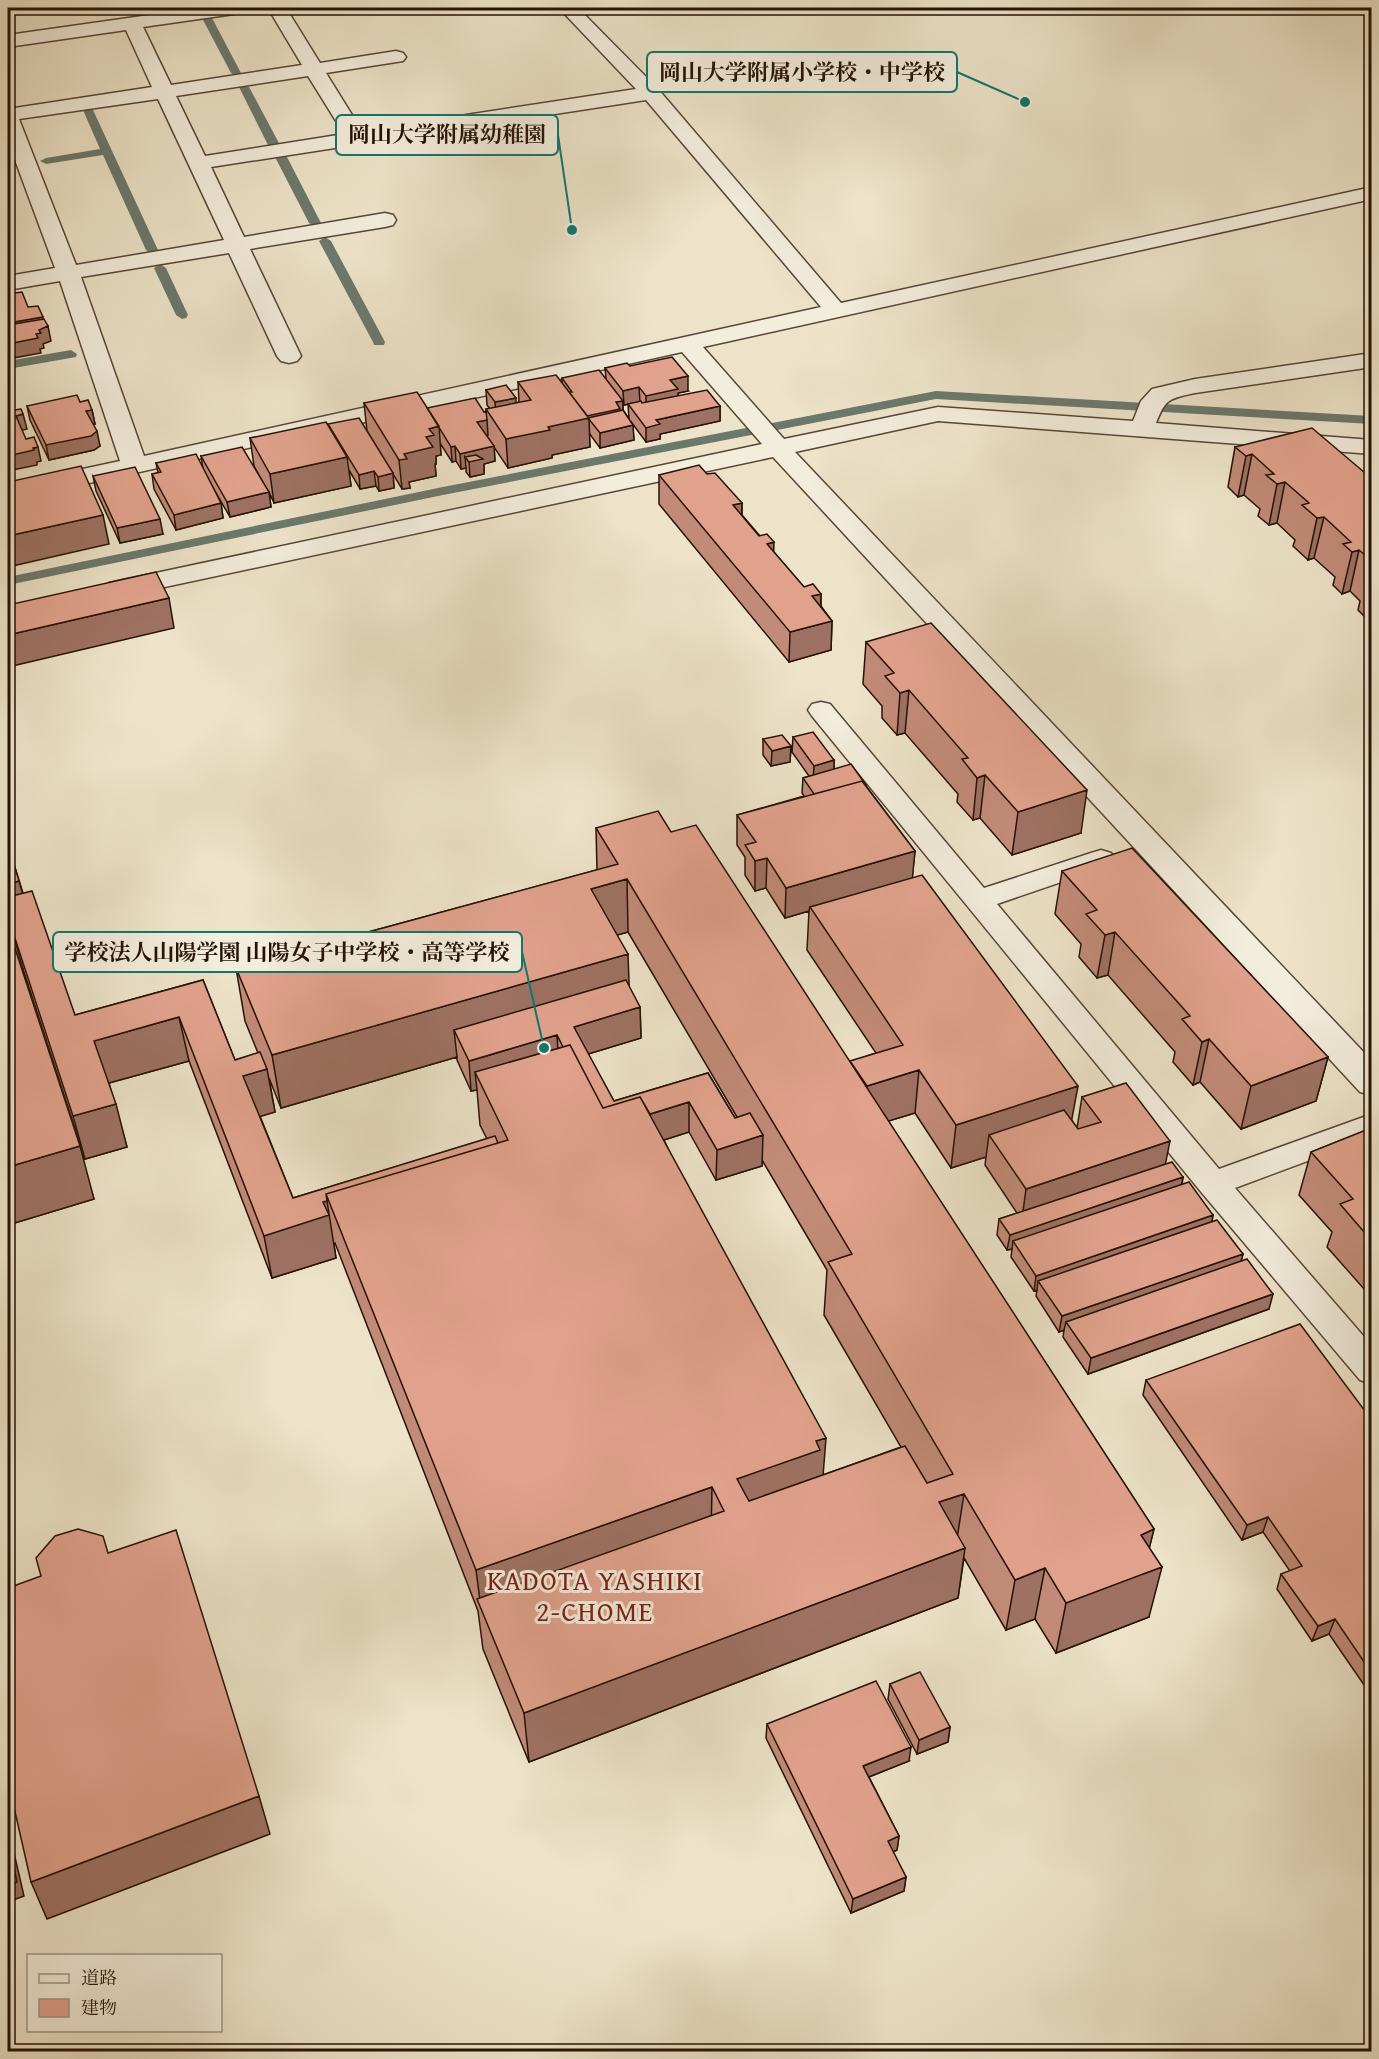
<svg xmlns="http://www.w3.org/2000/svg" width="1379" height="2059" viewBox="0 0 1379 2059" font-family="'Gentium Book Plus','Noto Serif JP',serif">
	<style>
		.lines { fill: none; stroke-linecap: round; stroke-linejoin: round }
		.stream { fill: #6b796d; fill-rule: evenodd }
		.lane-casing { stroke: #574636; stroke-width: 3 }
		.street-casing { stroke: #574636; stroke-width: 3 }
		.lane { fill: #f3eddc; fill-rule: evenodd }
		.street { fill: #f3eddc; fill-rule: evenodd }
		.wall { fill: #c28b79; stroke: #251205; stroke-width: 1.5; fill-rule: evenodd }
		.shaded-wall { fill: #9e7163; stroke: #251205; stroke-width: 1.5 }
		.building { fill: #e1a28d; stroke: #251205; stroke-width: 1.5 }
		.labels { text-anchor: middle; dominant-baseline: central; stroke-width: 6; stroke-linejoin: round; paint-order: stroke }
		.near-neighbourhood-label { font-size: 27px; letter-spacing: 1.5px; fill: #7a1f14; stroke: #f3eddc }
		.leader { fill: none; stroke: #0f766e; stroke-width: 2 }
		.callout-dot { fill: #0f766e; stroke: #f3eddc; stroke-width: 2 }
		.callout { fill: #f3eddc; stroke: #0f766e; stroke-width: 2 }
		.callout-label { font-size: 22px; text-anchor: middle; font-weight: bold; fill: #251205 }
	</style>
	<rect width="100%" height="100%" fill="#ede3c9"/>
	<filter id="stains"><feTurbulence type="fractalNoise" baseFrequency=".00333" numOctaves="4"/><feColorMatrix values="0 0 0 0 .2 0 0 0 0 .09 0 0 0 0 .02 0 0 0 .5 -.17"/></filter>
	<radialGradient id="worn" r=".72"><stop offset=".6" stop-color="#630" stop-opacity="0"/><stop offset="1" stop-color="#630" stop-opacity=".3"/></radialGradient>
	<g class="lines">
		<path class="stream" d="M207 15 212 18 241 73 240 75 236 76 231 73 202 18Z
			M244 84 249 87 280 145 278 147 274 148 268 145 239 87Z
			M88 107 93 110 158 250 156 253 152 254 146 250 103 155 46 164 40 161 46 158 100 149 83 110Z
			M281 154 287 157 321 223 319 226 315 227 309 223 275 157Z
			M325 237 331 241 385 342 384 345H374L373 342 319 241Z
			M160 264 166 268 188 315 186 318 182 319 176 315 154 268Z
			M71 350 77 354 76 357 8 369V361Z
			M936 391 1372 416V424L936 399 443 495 8 585V577L443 487Z"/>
		<defs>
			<path id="lane" d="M821 702 830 704 984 888 1091 853 1101 850 1111 853 1115 859 1111 865 997 904 1219 1169 1372 1114V1137L1235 1188 1372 1346V1384L1360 1380 1202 1193 812 716 808 710 812 704Z"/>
			<path id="street" d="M199 8H243L241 12 234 14 143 27 171 85 302 65 268 8H286L320 63 396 51 403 53 406 57 403 61 326 73 362 131 636 89 559 8H578L658 89 841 303 1372 187V199L703 347 784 439 938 407 1133 421 1141 401 1152 389 1195 379 1372 353V367L1195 393C1169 399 1166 398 1156 423L1372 440V454L938 421 795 452 1372 1061V1095L1360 1092 773 457 118 597 109 595 105 589 109 583 118 581 762 444 682 352 8 501V485L120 461 60 281 8 290V276L55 268 8 141V109L152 87 126 30 8 47V35ZM308 76 344 134 205 156 176 96ZM158 99 224 240 76 265 19 119ZM646 100 821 307 144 456 81 277 229 253 277 356 281 361 289 363 297 361 301 356 250 249 385 227 393 225 396 220 393 215 385 213 244 237 211 167Z"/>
		</defs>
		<use href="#lane" class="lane-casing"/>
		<use href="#street" class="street-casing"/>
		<use href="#lane" class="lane"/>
		<use href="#street" class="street"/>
	</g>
	<path class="wall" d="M630 366 688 391 678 393V396L720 406V421L660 434V439L646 442 632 423 634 440 600 448 589 433 590 447 552 455V458L508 468 494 447 495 461 484 464V474L470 477 466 472V468L461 469 456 461 452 462 440 443 441 455 436 456V464H435L436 476 409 482 410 488 402 489 367 431 364 403 484 412 486 411V409H490L487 405 486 390 516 403 519 402 518 382 562 383V378L606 379 605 368ZM623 404 624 405 628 404 629 419 623 410Z
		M27 406 92 410 95 424 93 425 100 446 94 450 49 460 30 420Z
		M329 426 393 473 394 488 379 491 376 486 360 489 349 470 351 486 274 503 269 492 271 507 230 517 209 481 221 503 223 518 176 530 154 489 152 474 158 473 156 463 203 469 201 456 267 490 254 466 250 438Z
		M1235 447 1371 478V623L1358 610 1360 601 1350 591 1342 594 1333 585 1335 577 1314 558 1308 560 1293 546 1295 540 1277 523 1269 525 1258 516 1260 509 1244 495 1238 497 1228 487Z
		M707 474 742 503V515L804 587 821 594V606L832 621 831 650 789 662 659 504V475Z
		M93 476 163 534 120 543 96 491Z
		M866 642 1081 833 1012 855 980 818 973 820 957 802 958 794 905 733 897 735 882 718V706L863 684Z
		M793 737 834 760V769L866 785V786L915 851 912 878 1077 1128 1082 1097 1165 1165 1183 1177 1182 1185 1213 1215 1212 1222 1243 1254 1241 1261 1269 1309 1088 1374 1063 1337 1064 1330 1059 1332 1036 1296 1037 1290 1034 1291 1011 1257 1012 1249 1007 1250 997 1235 999 1219 1017 1213 985 1165 986 1157 951 1168 915 1113 888 1121 1154 1529 1149 1548V1617L1056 1653 1035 1619 1006 1630 964 1558 958 1598 529 1762 483 1649 478 1611 335 1243 334 1244 336 1258 272 1278 189 1061 109 1083 127 1147 85 1159 23 969 22 970 94 1199 8 1225V845L23 893 75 1015 203 980 235 1060 258 1053 245 1021 236 968 597 870 596 828 671 832 850 1062 876 1053 807 950 809 911 785 918 766 888 755 891 745 875V857L737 845V815L804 796 802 793 803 778 809 776 792 752ZM628 932 737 1117 735 1118 708 1073 614 1101 588 1054 641 1038 640 1007 629 987 617 935ZM457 1057V1060L471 1091 477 1090 480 1125 487 1139 293 1198 260 1116 275 1112 269 1078 281 1108ZM689 1132 716 1180 762 1166V1160L827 1270 824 1315 901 1447 823 1475 664 1140Z
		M763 739 791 746 790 762 771 766 763 755Z
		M1062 871 1328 1057 1316 1101 1241 1129 1200 1082 1193 1085 1173 1062 1175 1052 1108 975 1097 978 1079 957 1081 944 1055 914Z
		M1371 1128V1287L1364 1289 1327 1247 1332 1232 1299 1195 1311 1152Z
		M1146 1380 1371 1419V1695L1329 1634 1312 1641 1277 1589 1281 1574 1290 1571 1263 1532 1242 1540 1143 1395Z
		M890 1684 950 1727 948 1742 917 1754 888 1699Z
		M767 1724 909 1761 869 1777 899 1836 897 1850 893 1852 906 1877 904 1891 851 1913 766 1738Z"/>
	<path class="shaded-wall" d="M43 317 45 327 48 326 51 341 43 344 44 348 40 349 41 353 8 359V344L36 334 8 338V323Z
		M688 376V391L678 393V404L646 411V396L670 380Z
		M639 387 640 402 624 405 623 391Z
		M516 398V412L496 417 495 402Z
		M623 401V415L589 418 590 447 552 455V458L508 468 506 439 583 417 616 402Z
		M720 406V421L660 434V439L646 442V428L656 420Z
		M92 410 95 424 88 426 86 411Z
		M23 414 27 429 19 431 16 416Z
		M487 420 488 435 478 436 477 422Z
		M633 425 634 440 600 448V433Z
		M439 426 441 455 436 456V464H435L436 476 409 482 410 488 402 489 399 460 404 454 426 437 429 429Z
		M97 431 100 446 94 450 49 460 46 445Z
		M455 446 456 461 452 462 451 447Z
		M494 446 495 461 484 464V474L470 477 469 462 465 457 466 468 461 469 460 454Z
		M38 447 41 461 37 462V465L8 471V456Z
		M1252 454 1244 495 1238 497 1246 456Z
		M347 457 351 486 274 503 270 474Z
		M374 471 376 486 360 489 359 475Z
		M393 473 394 488 379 491 378 477Z
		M1285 482 1277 523 1269 525 1277 484Z
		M269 492 271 507 230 517 227 502Z
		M221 503 223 518 176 530 174 515Z
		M742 503 741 532 733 505Z
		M103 515 109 544 8 567V536Z
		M1324 517 1314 558 1308 560 1317 518Z
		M160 519 163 534 120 543 117 528Z
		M774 542 773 571 767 544Z
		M1359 550 1350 591 1342 594 1352 552Z
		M821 594 820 623 812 596Z
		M169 598 174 628 8 667V635Z
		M832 621 831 650 789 662 790 632Z
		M909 690 905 733 897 735 900 693Z
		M791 746 790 762 771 766 772 751Z
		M834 760V776L813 782 814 766Z
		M985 775 980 818 973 820 977 778Z
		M1087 790 1081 833 1012 855 1018 812Z
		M915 851 912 882 810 907 809 911 785 918 786 888Z
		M767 858 766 888 755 891V861Z
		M627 879 628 932 593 942 591 889Z
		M19 881 34 934 11 926 23 969 8 974V884Z
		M1115 932 1108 975 1097 978 1105 935Z
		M628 954 630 1007 454 1030 457 1057 281 1108 272 1055Z
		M640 1007 641 1038 575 1058 574 1027Z
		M179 1017 189 1061 105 1084 94 1041Z
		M557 1035 559 1066 475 1072 477 1090 471 1091 469 1061Z
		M1209 1039 1200 1082 1193 1085 1202 1042Z
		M1328 1057 1316 1101 1241 1129 1251 1086Z
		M267 1069 275 1112 252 1119 243 1076Z
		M919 1070 915 1113 863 1129 867 1086Z
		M1078 1086 1070 1129 989 1135 986 1157 951 1168 956 1125Z
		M689 1102V1132L607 1158 606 1128Z
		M116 1104 127 1147 85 1159 73 1116Z
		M763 1135 762 1166 716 1180 717 1150Z
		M1170 1141 1164 1171 1022 1219 1026 1189Z
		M80 1146 94 1199 8 1225V1167Z
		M1183 1177 1180 1193 1013 1241 1012 1249 1007 1250 1010 1235Z
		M327 1201 336 1258 272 1278 264 1236 323 1202Z
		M1213 1215 1210 1231 1038 1281 1037 1290 1034 1291 1036 1276Z
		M1243 1254 1239 1269 1066 1322 1064 1330 1059 1332 1062 1316Z
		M1371 1267V1287L1364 1289Z
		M1273 1294 1269 1309 1088 1374 1091 1358Z
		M826 1438 822 1489 736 1530 737 1479 816 1441Z
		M712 1487 711 1538 481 1608 476 1570Z
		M964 1494 956 1545 939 1502Z
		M1268 1517 1263 1532 1242 1540 1247 1525Z
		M1154 1529 1143 1574 1162 1567 1149 1617 1056 1653 1066 1603 1141 1535Z
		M965 1548 958 1598 529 1762 524 1713Z
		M8 1566 11 1583 8 1584Z
		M1045 1568 1035 1619 1006 1630 1015 1580Z
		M1335 1619 1329 1634 1312 1641 1318 1626Z
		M950 1727 948 1742 917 1754 919 1740Z
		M911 1747 909 1761 861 1780 863 1766Z
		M259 1796 270 1834 47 1919 31 1882Z
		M8 1827 24 1896 8 1902Z
		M899 1836 897 1850 886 1855 888 1841Z
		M906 1877 904 1891 851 1913 853 1899Z"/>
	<path class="building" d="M22 292 28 307 38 306 43 317 8 323V294Z
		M44 319 48 326 39 330 41 333 36 334 38 338 8 344V325Z
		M672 357 688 376 670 380 678 389 646 396 639 387 623 391 605 368 627 363 630 366Z
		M599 370 623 401 616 402 620 409 587 416 569 392H572L562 378Z
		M556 375 589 418 548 427 550 430 506 439 486 409 531 400 518 382Z
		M506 385 516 398 495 402 486 390Z
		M707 390 720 406 656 420 660 424 646 428 628 404 641 401 642 403Z
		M417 392 439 426 429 429 434 435 426 437 433 447 404 454 407 459 399 460 364 403Z
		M77 395 80 402 88 400 92 410 86 411 97 431 91 436 46 445 27 406Z
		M475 398 484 412 486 411 487 420 477 422 494 446 460 454 455 446 451 447 427 408Z
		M21 409 23 414 16 416 26 439 34 437 38 447 33 448 34 450 8 456V411Z
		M623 410 633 425 600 433 588 418Z
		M359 418 393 473 378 477 374 471 359 475 328 424Z
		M326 422 347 457 270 474 250 438Z
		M1312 428 1371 478V560L1359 550 1352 552 1343 544 1351 542 1324 517 1317 518 1302 505 1309 503 1285 482 1277 484 1266 475 1274 474 1252 454 1246 456 1235 447Z
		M242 447 269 492 227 502 201 456Z
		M196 454 221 503 174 515 152 474 161 472 156 463Z
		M476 455 483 459 469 462 465 457Z
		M699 465 707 474 715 473 742 503 733 505 759 536 767 534 774 542 767 544 804 587 813 584 821 594 812 596 832 621 790 632 659 475Z
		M81 466 103 515 8 536V482Z
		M135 467 160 519 117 528 93 476Z
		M156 572 169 598 8 635V605Z
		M931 623 1087 790 1018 812 985 775 977 778 962 759 968 758 909 690 900 693 885 676 894 673 866 642Z
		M813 732 834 760 814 766 793 737Z
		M782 735 791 746 772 751 763 739Z
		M851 764 866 785H865L862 781 814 794 803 778Z
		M862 781 915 851 786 888 767 858 755 861 745 845 756 842 737 815Z
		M658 811 671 832 696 825 1154 1529 1141 1535 1162 1567 1066 1603 1045 1568 1015 1580 964 1494 939 1502 965 1548 524 1713 477 1599 724 1511 712 1487 476 1570 326 1194 508 1140 475 1072 570 1045 603 1108 640 1097 826 1438 816 1441 820 1450 737 1479 749 1501 905 1446 927 1483 953 1474 828 1262 852 1254 627 879 591 889 628 954 272 1055 236 968 618 864 596 828Z
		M8 845 19 881 8 884Z
		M1132 848 1328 1057 1251 1086 1209 1039 1202 1042 1182 1019 1190 1016 1115 932 1105 935 1086 914 1097 910 1062 871Z
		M922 875 1078 1086 956 1125 919 1070 867 1086 850 1061 903 1045 810 907Z
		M32 891 75 1015 203 980 235 1060 260 1052 267 1069 243 1076 293 1198 495 1136 498 1143 326 1194 327 1201 323 1202 329 1215 264 1236 179 1017 94 1041 116 1104 73 1116 11 926 8 927V897Z
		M8 927 80 1146 8 1167Z
		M626 980 640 1007 574 1027 614 1101 708 1073 735 1118 750 1113 763 1135 717 1150 689 1102 650 1114 640 1097 603 1108 570 1045 563 1047 557 1035 469 1061 454 1030Z
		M1126 1083 1170 1141 1026 1189 989 1135 1064 1110 1078 1129 1101 1122 1082 1097Z
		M1371 1128V1240L1340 1204 1353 1199 1311 1152Z
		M1172 1162 1183 1177 1010 1235 999 1219Z
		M1189 1182 1213 1215 1036 1276 1013 1241Z
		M1217 1220 1243 1254 1062 1316 1038 1281Z
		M1247 1259 1273 1294 1091 1358 1066 1322Z
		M1300 1324 1371 1419V1672L1335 1619 1318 1626 1281 1574 1302 1566 1268 1517 1247 1525 1146 1380Z
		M78 1529 103 1536 108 1553 176 1530 259 1796 31 1882 8 1781V1588L41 1576 36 1558 55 1536Z
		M920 1672 950 1727 919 1740 890 1684Z
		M876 1681 911 1747 863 1766 899 1836 888 1841 906 1877 853 1899 767 1724Z
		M8 1839 17 1882 8 1886Z"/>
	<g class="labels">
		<g class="near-neighbourhood-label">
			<text x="595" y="1580">KADOTA YASHIKI<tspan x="595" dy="31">2-CHOME</tspan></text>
		</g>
	</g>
	<path class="leader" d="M1025 102L957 72M572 230L558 135M544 1048L522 952"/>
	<g class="callout-dot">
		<circle cx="1025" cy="102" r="6"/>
		<circle cx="572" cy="230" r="6"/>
		<circle cx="544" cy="1048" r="6"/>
	</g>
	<g class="callout">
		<rect x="647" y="52" width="310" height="40" rx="6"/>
		<rect x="336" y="115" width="222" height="40" rx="6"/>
		<rect x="53" y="932" width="469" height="40" rx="6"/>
	</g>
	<g class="callout-label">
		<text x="802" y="80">岡山大学附属小学校・中学校</text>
		<text x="447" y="142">岡山大学附属幼稚園</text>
		<text x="287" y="960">学校法人山陽学園 山陽女子中学校・高等学校</text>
	</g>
	<rect width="1379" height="2059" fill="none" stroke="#ede3c9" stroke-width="30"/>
	<rect x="9" y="9" width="1361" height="2041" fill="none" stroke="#251205" stroke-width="3"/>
	<rect x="15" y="15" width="1349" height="2029" fill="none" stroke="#251205" stroke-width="1.5"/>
	<rect x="27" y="1954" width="195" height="78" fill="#f3eddc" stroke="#a19586" stroke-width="1.5"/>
	<rect x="39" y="1974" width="30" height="9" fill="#f3eddc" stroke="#a19586" stroke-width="1.5"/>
	<text x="81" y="1984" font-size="18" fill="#251205">道路</text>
	<rect x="39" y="1999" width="30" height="18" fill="#e1a28d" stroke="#a19586" stroke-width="1.5"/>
	<text x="81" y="2014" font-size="18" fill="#251205">建物</text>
	<rect width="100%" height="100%" filter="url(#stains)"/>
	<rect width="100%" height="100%" fill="url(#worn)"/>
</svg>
